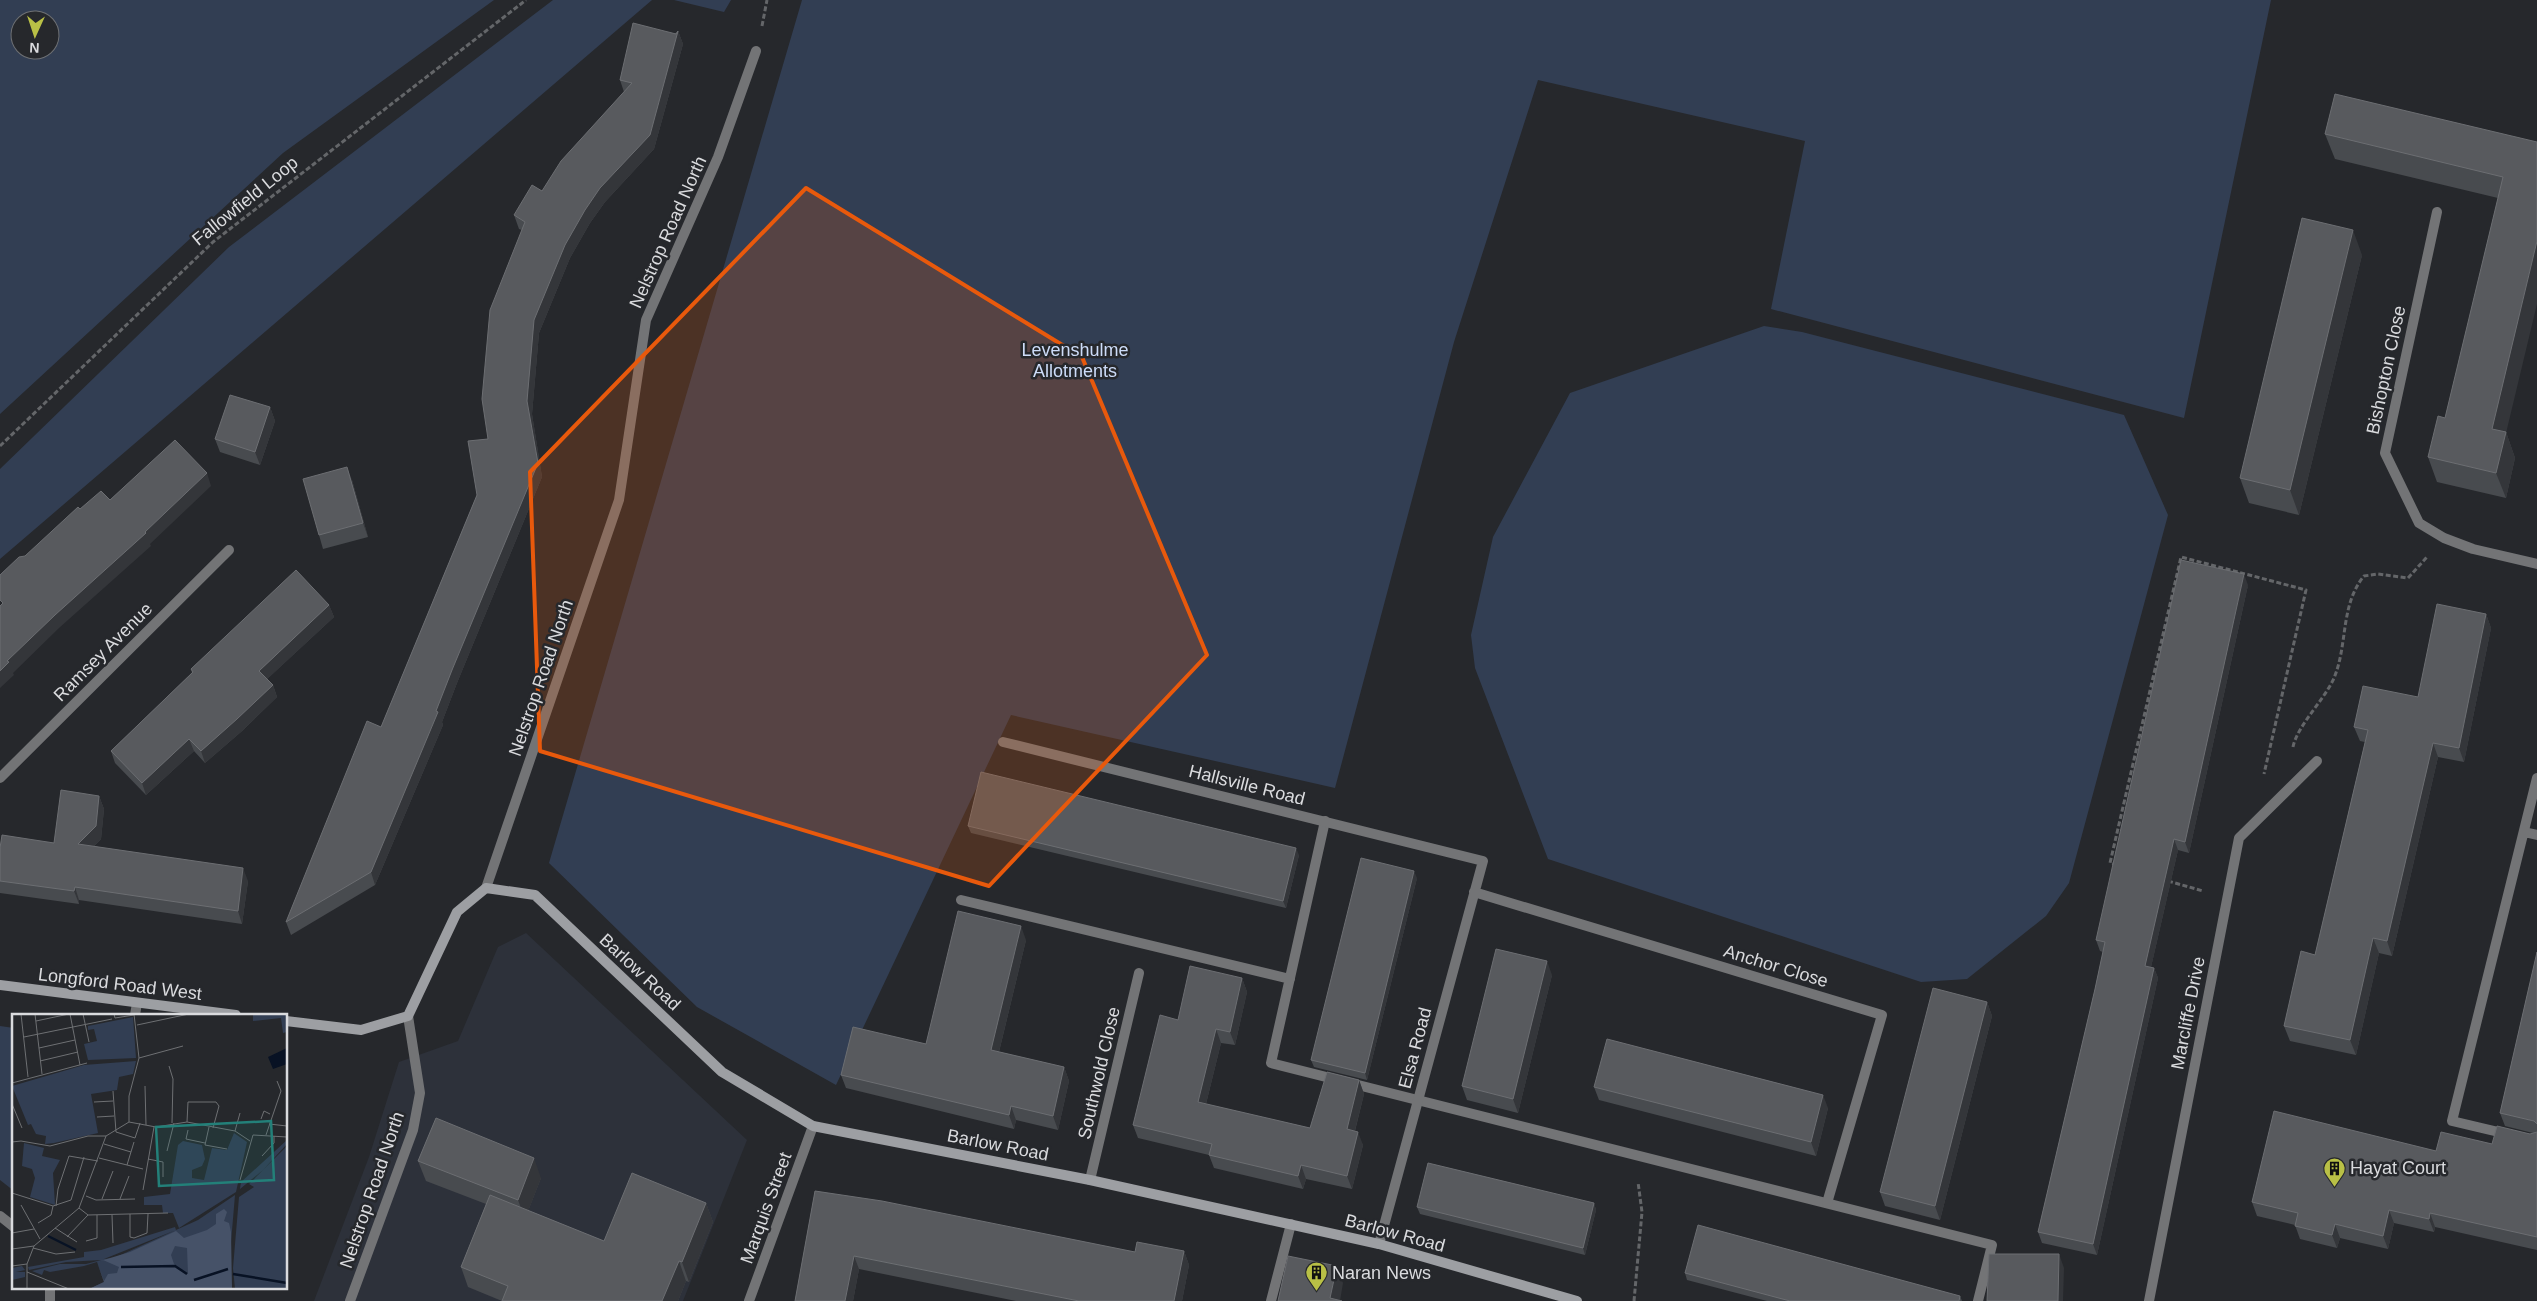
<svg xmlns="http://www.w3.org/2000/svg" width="2537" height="1301" viewBox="0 0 2537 1301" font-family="Helvetica,sans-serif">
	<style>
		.built { fill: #2d313a }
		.green { fill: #323e53; fill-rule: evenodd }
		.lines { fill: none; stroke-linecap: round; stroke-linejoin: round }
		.path { stroke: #646669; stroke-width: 3; stroke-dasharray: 5 2.5; stroke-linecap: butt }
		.lane { stroke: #737476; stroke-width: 10 }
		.street { stroke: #737476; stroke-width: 10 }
		.secondary { stroke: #9d9fa3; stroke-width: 10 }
		.wall { fill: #484b4f }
		.shaded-wall { fill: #34363a }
		.building { fill: #585a5e; stroke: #6c6e72 }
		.marked { fill: #e8590c; fill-opacity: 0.2; stroke: #e8590c; stroke-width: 4; stroke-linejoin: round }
		.labels { text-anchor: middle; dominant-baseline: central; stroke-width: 5; stroke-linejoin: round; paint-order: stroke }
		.street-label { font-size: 18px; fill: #dadbde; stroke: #26282c }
		.park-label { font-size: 18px; fill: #cddcf8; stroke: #26282c }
		.poi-label { font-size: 18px; fill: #dadbde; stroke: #26282c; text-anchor: start }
		.inset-river { fill: none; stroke: #081224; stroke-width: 2.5 }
		.inset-road { fill: none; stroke: #6e7073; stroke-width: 1 }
		.view { fill: #238079; fill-opacity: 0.15; stroke: #238079; stroke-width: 2.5 }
		.inset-edge { fill: none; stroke: #dadbde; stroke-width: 2.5 }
	</style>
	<rect width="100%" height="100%" fill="#26282c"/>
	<path class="built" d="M526 933 747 1140 683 1301H314L369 1157 399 1062 458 1041 498 947Z"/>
	<path class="green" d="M0 0H494L283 153 0 414ZM20 20H50V50H20Z
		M553 0H652L0 559V469L229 247Z
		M674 0H731L724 12Z
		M802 0H2271L2184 418 1771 309 1805 141 1538 80 1454 342 1335 788 1011 715 836 1085 697 1007 549 863Z
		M1764 326 1802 332 2124 415 2168 515 2069 883 2046 916 1967 979 1921 982 1548 859 1475 668 1471 635 1493 537 1570 393Z
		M0 1026 14 1028V1191L0 1180Z"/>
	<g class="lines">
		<path class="path" d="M762 26 767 0
			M0 446 213 242 526 0
			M2293 747C2297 726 2325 699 2334 678 2348 645 2340 605 2364 576L2378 574 2408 578 2427 557
			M2117 865 2110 863 2181 557 2306 590 2264 774
			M2168 881 2203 891
			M1634 1301 1642 1212 1638 1182"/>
		<path class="lane" d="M1325 821 1271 1063 1992 1245 1978 1301
			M2524 832 2537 835
			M961 900 1290 979
			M2507 1134 2452 1121 2537 778
			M350 1301 413 1130 420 1093 408 1016"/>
		<path class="street" d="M2437 212 2385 453 2419 523 2444 538 2473 549 2537 564
			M1003 742 1483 861 1379 1244
			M0 778 229 550
			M486 888 619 500 646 320 718 157 756 51
			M1474 892 1882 1015 1827 1203
			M135 1015 137 1003
			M1090 1180 1139 973
			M0 1216 14 1227
			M50 1287V1301
			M749 1301 813 1126
			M1271 1301 1291 1224
			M2149 1301 2239 838 2317 761"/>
		<path class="secondary" d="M0 985 236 1015
			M286 1021 361 1030 408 1016 457 912 486 888 535 895 722 1072 813 1126 1090 1180 1379 1244 1577 1301"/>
	</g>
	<path class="wall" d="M678 31 683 44 654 149 605 202 590 223 570 258 539 333 532 414 542 477 457 683 442 722 443 725 375 885 291 935 286 922 381 727 477 495 488 439 522 230 519 229 514 215 542 191 624 92 620 80Z
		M2325 134 2537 142 2506 432 2515 458 2506 498 2437 482 2428 457 2445 418 2498 198 2335 159Z
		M2362 255 2299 515 2249 503 2240 478Z
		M270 407 275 421 260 465 220 452 215 439Z
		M352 480 368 537 323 549 319 535Z
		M2248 585 2189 853 2178 850 2151 967 2154 968 2158 978 2097 1255 2042 1243 2038 1232 2095 989 2103 952 2100 951 2096 940Z
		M329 605 334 617 267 679 273 685 277 697 242 731 205 763 194 751 146 795 115 763 111 751 192 673 191 669Z
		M2486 614 2491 628 2464 762 2438 757 2392 956 2379 953 2356 1055 2290 1041 2284 1026 2315 955 2365 742 2360 741 2354 727 2418 697Z
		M99 796 104 809 101 839 94 846 248 881 242 924 79 900V904L0 893V848L54 843Z
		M968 826 1299 855 1286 908 971 833Z
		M1417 878 1367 1080 1314 1067 1311 1060Z
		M1026 940 999 1052 1064 1067 1069 1081 1058 1130 1016 1120 1014 1129 846 1088 841 1075 926 1044Z
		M2537 952V1250L2435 1227 2434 1232 2394 1223 2388 1249 2340 1238 2337 1248 2300 1239 2295 1225 2257 1216 2252 1202 2436 1151 2492 1144 2533 1133 2505 1126 2500 1113Z
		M1552 975 1518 1113 1467 1100 1462 1086Z
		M1242 978 1247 992 1235 1045 1221 1043 1206 1104 1310 1128 1359 1080 1364 1094 1355 1131 1363 1145 1352 1189 1306 1179 1303 1189 1214 1168 1209 1155 1138 1138 1133 1125 1178 1020Z
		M1987 1002 1992 1016 1940 1220 1885 1206 1880 1192Z
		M1594 1087 1828 1108 1816 1156 1599 1100Z
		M418 1161 541 1178 528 1211 604 1241 706 1203 713 1222 689 1282 686 1281 678 1301H502L468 1287 461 1267 486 1204 426 1181Z
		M815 1191 1135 1252 1184 1251 1189 1265 1182 1301H1016L859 1269 853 1301H795Z
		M1594 1203 1596 1210 1585 1255 1420 1214 1417 1207Z
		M1685 1273 1960 1296 1962 1301H1767L1687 1280Z"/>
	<path class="shaded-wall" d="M678 31 683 44 654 149 605 202 590 223 570 258 539 333 532 414 542 477 457 683 442 722 443 725 375 885 371 872 452 670 527 401 534 320 565 245Z
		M2353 230 2362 255 2299 515 2290 490Z
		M2537 241V304L2501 454 2492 429Z
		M270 407 275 421 260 465 255 452Z
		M2506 432 2515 458 2506 498 2496 473Z
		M347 467 352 480 368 537 363 523Z
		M207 473 211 486 150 544 151 546 59 628 13 673 14 675 0 688V671L7 661 55 615 145 532Z
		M2244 574 2248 585 2189 853 2185 842Z
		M329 605 334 617 263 683 259 671Z
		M2486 614 2491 628 2464 762 2459 748Z
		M273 685 277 697 242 731 205 763 201 751Z
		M189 739 194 751 146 795 142 783Z
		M2433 743 2438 757 2392 956 2387 941Z
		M99 796 104 809 101 839 83 856 78 844Z
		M2174 839 2178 850 2149 976 2145 966Z
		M1296 848 1299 855 1286 908 1283 901Z
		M243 868 248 881 242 924 238 911Z
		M1414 871 1417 878 1367 1080 1365 1073Z
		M75 887 79 900V904L74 891Z
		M1021 926 1026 940 996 1064 991 1050Z
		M2373 938 2379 953 2356 1055 2350 1040Z
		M1547 961 1552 975 1518 1113 1513 1099Z
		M2154 968 2158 978 2097 1255 2093 1244Z
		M1242 978 1247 992 1235 1045 1230 1032Z
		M1987 1002 1992 1016 1940 1220 1935 1206Z
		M1216 1029 1221 1043 1203 1116 1198 1102Z
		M1064 1067 1069 1081 1058 1130 1053 1116Z
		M1359 1080 1364 1094 1352 1142 1347 1129Z
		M1823 1095 1828 1108 1816 1156 1811 1142Z
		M1011 1106 1016 1120 1014 1129 1009 1115Z
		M1358 1132 1363 1145 1352 1189 1347 1176Z
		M534 1158 541 1178 525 1219 518 1200Z
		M1301 1165 1306 1179 1303 1189 1298 1176Z
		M706 1203 713 1222 689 1282 682 1262Z
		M1594 1203 1596 1210 1585 1255 1583 1248Z
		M2389 1210 2394 1223 2388 1249 2383 1236Z
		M2430 1213 2435 1227 2434 1232 2429 1219Z
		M2335 1224 2340 1238 2337 1248 2332 1235Z
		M1184 1251 1189 1265 1182 1301H1174Z
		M2059 1254 2064 1268 2063 1301H2058Z
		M854 1256 859 1269 853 1301H845Z
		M679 1261 686 1281 678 1301H662Z
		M1337 1266 1343 1283 1340 1301 1330 1298Z"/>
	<path class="building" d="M633 23 676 34 678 31 650 135 600 188 585 210 565 245 534 320 527 401 538 463 452 670 436 711 438 712 371 872 286 922 367 721 381 727 477 495 468 441 488 439 482 399 490 310 525 222 514 215 532 185 542 191 561 161 632 83 620 80Z
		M2335 94 2537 142V241L2492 429 2506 432 2496 473 2428 457 2438 416 2445 418 2503 177 2325 134Z
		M2302 218 2353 230 2290 490 2240 478Z
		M230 395 270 407 255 452 215 439Z
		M175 440 207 473 145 532 146 533 55 615 7 661 9 662 0 671V606L3 603 0 600V575L19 557 25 556 78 507 80 509 101 491 110 500Z
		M347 467 363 523 319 535 303 479Z
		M2181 560 2244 574 2185 842 2174 839 2145 966 2154 968 2093 1244 2038 1232 2095 989 2105 942 2096 940Z
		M296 570 329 605 259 671 273 685 237 719 201 751 189 739 142 783 111 751 193 672 191 669Z
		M2437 604 2486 614 2459 748 2433 743 2387 941 2373 938 2350 1040 2284 1026 2301 951 2315 955 2368 730 2354 727 2363 686 2418 697Z
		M981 772 1296 848 1283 901 968 826Z
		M61 790 99 796 96 826 78 844 243 868 238 911 75 887 74 891 0 881V848L2 835 54 843Z
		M1361 858 1414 871 1365 1073 1311 1060Z
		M958 911 1021 926 991 1050 1064 1067 1053 1116 1011 1106 1009 1115 841 1075 853 1027 926 1044Z
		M1496 949 1547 961 1513 1099 1462 1086Z
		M2537 952V1124L2534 1121 2500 1113Z
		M1190 966 1242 978 1230 1032 1216 1029 1198 1102 1310 1128 1327 1072 1359 1080 1347 1129 1358 1132 1347 1176 1301 1165 1298 1176 1209 1155 1212 1144 1133 1125 1160 1015 1178 1020Z
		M1933 988 1987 1002 1935 1206 1880 1192Z
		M1607 1039 1823 1095 1811 1142 1594 1087Z
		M2274 1111 2436 1151 2441 1132 2492 1144 2497 1126 2530 1134 2537 1132V1237L2430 1213 2429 1219 2389 1210 2383 1236 2335 1224 2332 1235 2295 1226 2298 1213 2252 1202Z
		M436 1118 534 1158 518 1200 418 1161Z
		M1428 1163 1594 1203 1583 1248 1417 1207Z
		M632 1173 706 1203 682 1262 679 1261 662 1301H502L508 1286 461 1267 490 1195 604 1241Z
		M815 1191 882 1201 1135 1252 1137 1242 1184 1251 1174 1301H1079L854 1256 845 1301H795Z
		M1698 1225 1960 1296 1959 1301H1790L1685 1273Z
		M1989 1254H2059L2058 1301H1987Z
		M1288 1256 1337 1266 1330 1298 1342 1301H1278Z"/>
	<path class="marked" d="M806 188 1082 357 1207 655 989 886 540 751 530 472Z"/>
	<defs>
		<symbol id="building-pin" viewBox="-11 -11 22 30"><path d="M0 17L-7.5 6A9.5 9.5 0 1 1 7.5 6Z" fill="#b9c046" stroke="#26282c"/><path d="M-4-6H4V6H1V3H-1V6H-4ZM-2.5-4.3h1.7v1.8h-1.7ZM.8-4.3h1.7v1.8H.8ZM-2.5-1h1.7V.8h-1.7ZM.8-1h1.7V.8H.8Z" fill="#111"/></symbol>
	</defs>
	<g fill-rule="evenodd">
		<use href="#building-pin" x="2322" y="1156" width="25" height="34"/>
		<use href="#building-pin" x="1304" y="1260" width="25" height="34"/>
	</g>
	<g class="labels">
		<g class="street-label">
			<text transform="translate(245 201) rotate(-39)">Fallowfield Loop</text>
			<text transform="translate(668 232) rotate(-66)">Nelstrop Road North</text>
			<text transform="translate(2386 370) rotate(-78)">Bishopton Close</text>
			<text transform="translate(103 652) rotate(-45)">Ramsey Avenue</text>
			<text transform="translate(541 678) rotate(-71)">Nelstrop Road North</text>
			<text transform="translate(1247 785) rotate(14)">Hallsville Road</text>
			<text transform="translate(1776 966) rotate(17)">Anchor Close</text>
			<text transform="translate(640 972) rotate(43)">Barlow Road</text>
			<text transform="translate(120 984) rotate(7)">Longford Road West</text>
			<text transform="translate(2188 1013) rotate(-79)">Marcliffe Drive</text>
			<text transform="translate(1415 1048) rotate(-75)">Elsa Road</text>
			<text transform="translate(1099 1073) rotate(-77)">Southwold Close</text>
			<text transform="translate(998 1145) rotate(11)">Barlow Road</text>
			<text transform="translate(372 1190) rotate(-71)">Nelstrop Road North</text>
			<text transform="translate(766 1208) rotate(-70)">Marquis Street</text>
			<text transform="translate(1395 1233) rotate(15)">Barlow Road</text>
		</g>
		<g class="park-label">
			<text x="1075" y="350">Levenshulme<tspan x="1075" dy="21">Allotments</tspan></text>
		</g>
		<g class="poi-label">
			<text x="2350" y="1168">Hayat Court</text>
			<text x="1332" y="1273">Naran News</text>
		</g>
	</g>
	<g transform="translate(12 1014)">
		<rect width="275" height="275" fill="#26282c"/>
		<path d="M241 0H275V18L271 19 269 4 241 7ZM121 3 124 44 76 46 72 30 85 27 82 15 76 16V12ZM124 47 121 60 107 63 105 76 79 80 86 119 42 129 33 130 34 122 24 120 19 110 16 111 0 72 72 51ZM222 119 235 128 224 178 167 214 161 199H151L150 191H132V183L158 180 166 131 171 127 190 131 193 145 190 152 180 156V164L192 166 200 134 215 136ZM275 126V130L251 156 228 175 229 168ZM12 129 32 134 30 142 48 146 41 159 43 191 18 183 23 164 20 155 10 152ZM275 132V275H223L221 254 227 183 242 173 237 170ZM223 181 217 252 220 275H77L92 268 85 248 72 252 38 258 32 256 30 261 20 257 48 250H74L89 246 54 248 17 256 16 253 72 243V238L89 236 163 213 164 216 92 245 102 244 186 206ZM10 252 13 256 4 258H13V263L0 266V254Z" fill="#323e53"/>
		<path d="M212 195 215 198 212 207 217 209 219 218 220 275H77L92 268 85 248 118 238 164 217 172 224 195 216 204 210V200ZM163 232 175 234 176 260 162 250 159 241ZM91 246 107 253 105 259 96 260 92 267 85 248Z" fill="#465268" fill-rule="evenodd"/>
		<path d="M275 34V50L261 55 256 43Z" fill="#081224"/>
		<path class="inset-river" d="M36 222 64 236M109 253 163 252 175 260M221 260 275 269M182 266 216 255"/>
		<path class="inset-road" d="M9 0 16 63M23 0 30 60M58 0 68 51M71 0 77 28M102 0 103 4 122 1M24 7 57 0M125 11 177 0M12 23 100 5M27 34 63 26M127 44 171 32M28 47 66 38M157 52 161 65 160 109M0 69 75 49M133 72 134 111M101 77 104 118 123 124 128 109M82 88 101 87M0 90 10 114M85 103 102 102M249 105 252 97 258 100M117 108 144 113 175 108 223 117 238 127M175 108 176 88H204L207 92 201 114M257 110 275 112M197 113 193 131 215 135M176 116 174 125 193 129M223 117 228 99M254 121 269 77 265 67M0 128 9 127 38 132 76 122H94M92 130 119 138M155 137 162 109M250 142 262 129V122M87 144 131 155M136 145 151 148V163M115 151 122 128M228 166 241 121 275 123M131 176 142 113M0 179 41 192 59 186M74 182 84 186 123 185M90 185 101 157M108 185 117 162M59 186 72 143M9 191 28 225M44 192 46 175 57 142 86 147M67 194 76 201 156 199M118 200V223L122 224 135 219 136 200M100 201 101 229M26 209 39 201 41 192M43 214 65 228M0 219 22 215M55 223 76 201M74 227 85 224V201M21 234 44 240 63 238M0 235 22 232M0 252 15 250M15 258 57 275M15 275V250L22 232 67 194 94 122 117 108V82L127 44 122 0"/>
		<path class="view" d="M259 107 262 166 147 172 144 113Z"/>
		<rect width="275" height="275" class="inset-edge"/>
	</g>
	<g transform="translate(35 35) rotate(183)"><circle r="24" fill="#26282c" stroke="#6e7073"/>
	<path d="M0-4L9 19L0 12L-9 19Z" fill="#b9c046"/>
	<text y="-8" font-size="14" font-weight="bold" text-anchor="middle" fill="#dadbde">N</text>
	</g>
</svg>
